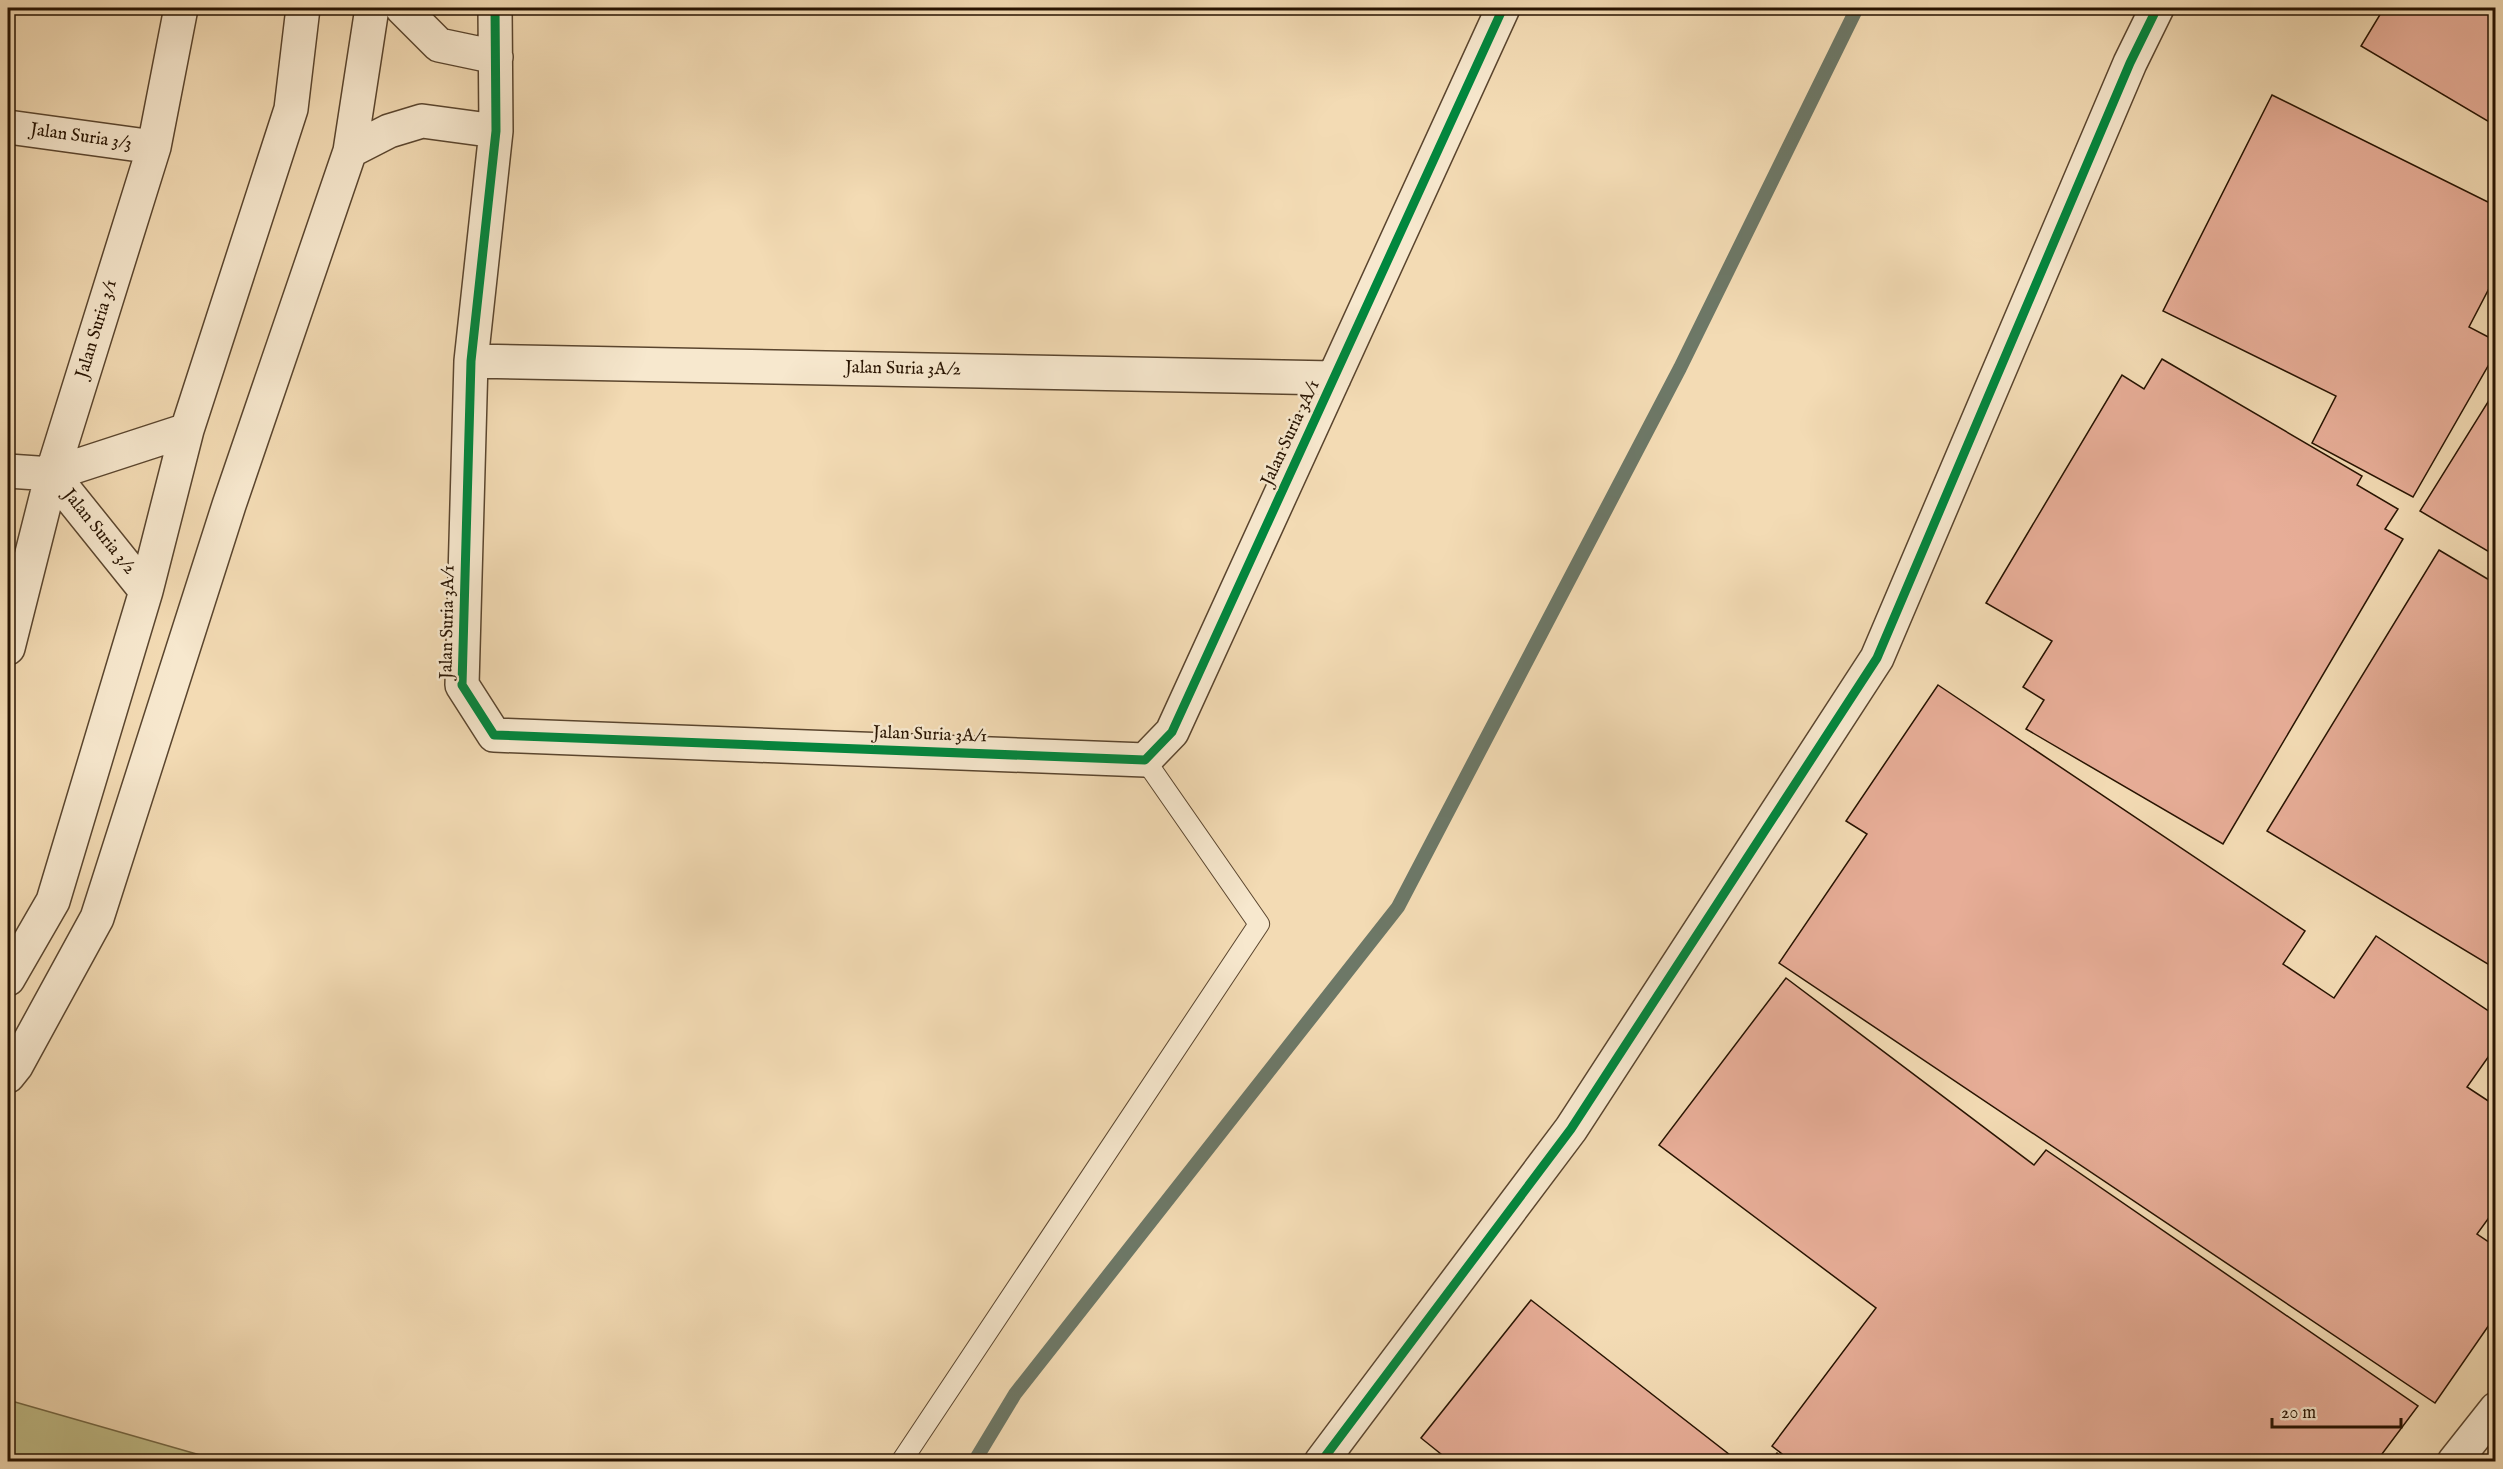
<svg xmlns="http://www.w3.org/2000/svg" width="2503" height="1469" viewBox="0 0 2503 1469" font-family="'IM FELL English',serif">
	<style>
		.green { fill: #c1be89; stroke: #746845; stroke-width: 1.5 }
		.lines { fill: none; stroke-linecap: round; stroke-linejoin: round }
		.stream { stroke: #6d7867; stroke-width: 14 }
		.building { fill: #e7ad97; stroke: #271301; stroke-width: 1.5 }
		.service-casing { stroke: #5a452e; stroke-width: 22 }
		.minor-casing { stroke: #5a452e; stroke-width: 36 }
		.service { stroke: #f7e8ce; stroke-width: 20 }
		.minor { stroke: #f7e8ce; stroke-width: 33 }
		.cycleway-casing { stroke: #f7e8ce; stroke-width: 13 }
		.cycleway { stroke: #00873e; stroke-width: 9 }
		.labels { text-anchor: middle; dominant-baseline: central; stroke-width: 5; stroke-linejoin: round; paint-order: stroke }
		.street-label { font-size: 18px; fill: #271301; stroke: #f7e8ce }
	</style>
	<rect width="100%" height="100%" fill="#f3dbb4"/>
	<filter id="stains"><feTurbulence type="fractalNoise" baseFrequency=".00333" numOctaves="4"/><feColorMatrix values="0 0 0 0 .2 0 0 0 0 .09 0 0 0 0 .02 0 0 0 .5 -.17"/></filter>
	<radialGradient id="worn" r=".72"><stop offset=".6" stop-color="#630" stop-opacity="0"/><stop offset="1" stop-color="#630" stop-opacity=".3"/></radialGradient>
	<path class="green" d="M8 1400 221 1461H8Z"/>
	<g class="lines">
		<path class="stream" d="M974 1462 1015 1394 1398 907 1680 368 1857 8"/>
	</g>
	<path class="building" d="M2384 8H2496V126L2361 46Z
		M2272 95 2496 206V275L2469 327 2496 341V352L2413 497 2312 443 2336 396 2163 311Z
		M2162 359 2362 476 2357 485 2398 509 2385 529 2403 539 2223 844 2026 729 2044 700 2023 687 2052 641 1986 603 2122 375 2144 389Z
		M2496 389V556L2420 511Z
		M2439 550 2496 584V969L2267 831Z
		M1938 685 2305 931 2283 964 2334 998 2376 936 2496 1016V1046L2467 1087 2496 1106V1208L2477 1234 2496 1247V1315L2435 1403 1779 963 1867 834 1846 821Z
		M1786 978 2034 1165 2046 1150 2418 1406 2376 1462H1792L1772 1446 1876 1308 1659 1145Z
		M1531 1300 1739 1462H1451L1421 1438Z
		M1777 1453 1787 1462H1770Z"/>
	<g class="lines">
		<defs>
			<path id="service" d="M901 1462 1259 924 1145 760"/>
			<path id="minor" d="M402 8 439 45 496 57
				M495 8 496 131 471 361 462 685 494 735 1145 760 1172 732 1503 8
				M8 127 154 147
				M350 151 389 131 422 121 496 131
				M471 361 1334 378
				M8 471 52 474 187 430
				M52 474 146 591
				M8 648 52 474 154 147 181 8
				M8 979 53 901 146 591 187 430 291 109 303 8
				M8 1076 16 1066 97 918 229 505 350 151 372 8
				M1321 1462 1571 1129 1877 658 2130 63 2157 8
				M2454 1462 2496 1409"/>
		</defs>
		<use href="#service" class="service-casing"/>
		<use href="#minor" class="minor-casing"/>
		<use href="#service" class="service"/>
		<use href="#minor" class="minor"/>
		<defs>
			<path id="cycleway" d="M495 8 496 131 471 361 462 685 494 735 1145 760 1172 732 1503 8
				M1321 1462 1571 1129 1877 658 2130 63 2157 8"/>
		</defs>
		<use href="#cycleway" class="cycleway-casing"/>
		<use href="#cycleway" class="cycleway"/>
	</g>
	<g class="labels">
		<g class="street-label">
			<text transform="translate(81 137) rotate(8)">Jalan Suria 3/3</text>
			<text transform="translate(97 329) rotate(-73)">Jalan Suria 3/1</text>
			<text transform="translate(903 369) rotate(1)">Jalan Suria 3A/2</text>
			<text transform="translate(1291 433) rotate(-65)">Jalan Suria 3A/1</text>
			<text transform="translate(99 532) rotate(51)">Jalan Suria 3/2</text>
			<text transform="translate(448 622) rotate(-89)">Jalan Suria 3A/1</text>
			<text transform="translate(930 735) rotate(2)">Jalan Suria 3A/1</text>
		</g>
	</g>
	<rect width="2503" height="1469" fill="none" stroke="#f3dbb4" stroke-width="30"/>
	<rect x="9" y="9" width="2485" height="1451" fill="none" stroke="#271301" stroke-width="3"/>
	<rect x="15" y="15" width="2473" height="1439" fill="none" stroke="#271301" stroke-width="1.5"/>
	<path d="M2272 1418v9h129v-9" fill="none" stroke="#271301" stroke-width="3"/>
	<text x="2281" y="1418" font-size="18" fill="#271301" stroke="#f7e8ce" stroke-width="4.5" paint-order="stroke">20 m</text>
	<rect width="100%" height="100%" filter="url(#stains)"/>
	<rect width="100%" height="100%" fill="url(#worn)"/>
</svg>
